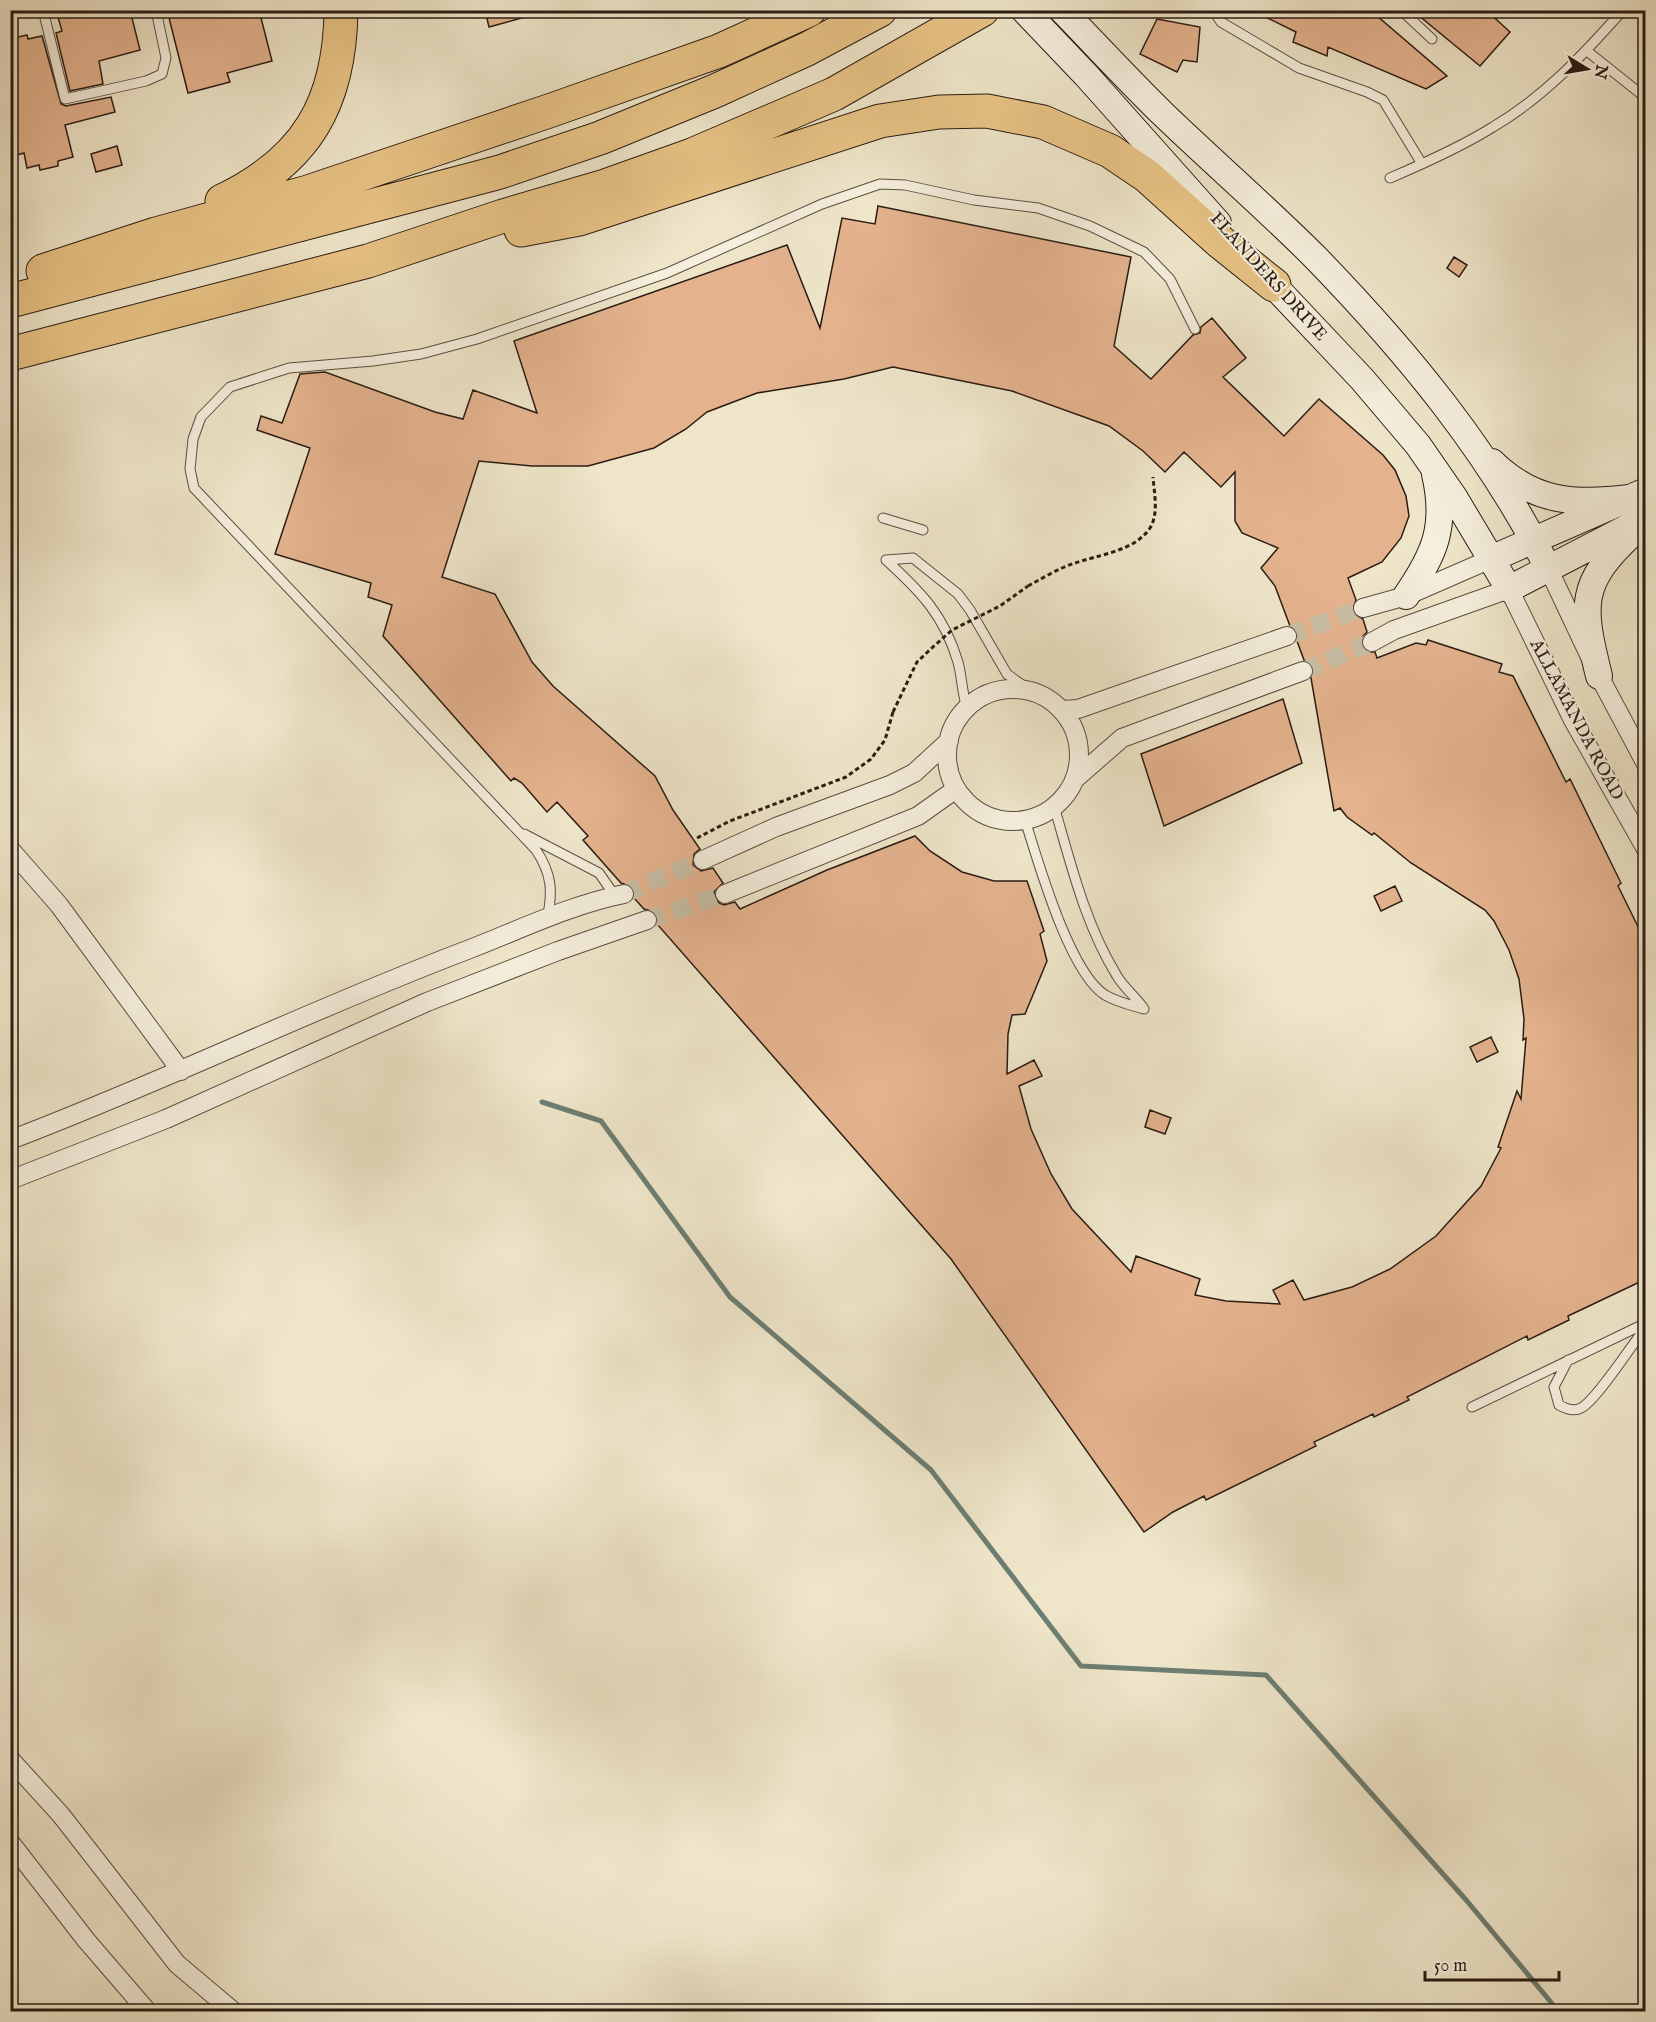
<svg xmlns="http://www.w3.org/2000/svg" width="1656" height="2022" viewBox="0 0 1656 2022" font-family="'IM FELL English',serif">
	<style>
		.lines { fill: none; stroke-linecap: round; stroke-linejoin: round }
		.stream { stroke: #6d7e72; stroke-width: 5 }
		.building { fill: #e4b38e; stroke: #2a1c13; stroke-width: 1.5; fill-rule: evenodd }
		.street-tunnel { stroke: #c8bea5; stroke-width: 18; stroke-dasharray: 18 9; stroke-linecap: butt }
		.lane-casing { stroke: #5b4e41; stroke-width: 11 }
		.street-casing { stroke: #5b4e41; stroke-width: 20 }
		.secondary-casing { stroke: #2a1c13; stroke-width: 28 }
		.highway-casing { stroke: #2a1c13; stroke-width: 35 }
		.path { stroke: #2a1c13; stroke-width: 3; stroke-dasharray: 4.5 3; stroke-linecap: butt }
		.lane { stroke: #f5efdd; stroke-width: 9 }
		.street { stroke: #f5efdd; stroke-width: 18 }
		.secondary { stroke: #f5efdd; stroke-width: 26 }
		.highway { stroke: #e8c385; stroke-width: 33 }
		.path-bridge { stroke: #2a1c13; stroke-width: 3; stroke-dasharray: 4.5 3; stroke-linecap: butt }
		.labels { text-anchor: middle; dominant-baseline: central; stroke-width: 4.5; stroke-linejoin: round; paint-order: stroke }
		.street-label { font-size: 18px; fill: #2a1c13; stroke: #f5efdd }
	</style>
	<rect width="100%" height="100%" fill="#efe6ca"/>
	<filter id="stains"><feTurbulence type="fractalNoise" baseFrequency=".00333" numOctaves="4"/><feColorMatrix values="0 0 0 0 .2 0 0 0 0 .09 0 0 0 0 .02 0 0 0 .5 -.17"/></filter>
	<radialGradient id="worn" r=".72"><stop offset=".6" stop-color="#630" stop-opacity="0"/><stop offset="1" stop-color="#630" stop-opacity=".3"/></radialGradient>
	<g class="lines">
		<path class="stream" d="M542 1102 601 1121 730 1297 931 1470 1081 1666 1266 1675 1467 1901 1559 2012"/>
	</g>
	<path class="building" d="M56 10H130L140 50 99 61 103 84 70 91 56 33 62 31Z
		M167 10H259L272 61 227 73 230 82 188 93Z
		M485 10H532L533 15 489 27Z
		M1251 10H1370L1447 76 1426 89 1328 47 1327 56 1293 42 1296 32Z
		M1412 10H1486L1510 32 1480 66Z
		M1157 19 1200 27 1197 62 1183 60 1177 72 1140 54Z
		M27 35 28 39 42 36 61 104 66 106 111 97 115 112 65 125 73 157 58 161V166L40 170 39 165 27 168 24 153 10 157V39Z
		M117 146 122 165 96 172 91 154Z
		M878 206 1131 257 1114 346 1151 379 1193 335 1200 333 1201 327 1212 318 1246 358 1223 377 1284 436 1319 399 1383 455 1395 470 1406 496 1409 516 1401 538 1382 562 1348 578 1356 600 1352 612 1363 619 1367 632 1362 637V647L1367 652H1375L1377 658 1416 643 1426 645 1428 640 1502 664 1499 672 1513 676 1566 782 1570 779 1621 883 1618 886 1646 943V1279L1568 1316 1569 1320 1528 1340 1527 1336 1407 1397 1409 1400 1374 1417 1373 1414 1314 1442 1316 1446 1206 1500 1204 1496 1173 1512 1144 1532 951 1259 657 924 655 912 644 909 634 898 633 887 621 883 583 840 588 836 557 802 547 812 522 783 514 778 511 781 383 636 392 605 368 597 371 583 275 554 310 448 257 430 261 416 282 423 300 374 325 372 435 412 463 419 473 390 537 413 514 341 787 245 820 328 842 218 875 224ZM893 367 1012 391 1109 426 1143 451 1165 472 1184 452 1221 487 1235 472V521L1242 533 1278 548 1261 568 1275 586 1290 626 1297 632V641L1304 660 1314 668 1311 678 1334 811 1340 808 1347 817 1372 835 1374 833 1411 863 1485 910 1494 921 1509 950 1519 979 1524 1019 1523 1040 1526 1038 1521 1099 1517 1091 1498 1147 1501 1148 1481 1186 1436 1236 1390 1269 1352 1287 1304 1300 1293 1280 1273 1290 1280 1304 1226 1301 1195 1295 1200 1279 1136 1256 1131 1272 1072 1209 1051 1174 1031 1129 1019 1086 1042 1076 1034 1060 1007 1074 1008 1034 1012 1015 1025 1014 1047 961 1040 934 1044 931 1027 881H994L962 872 930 851 915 836 827 870 740 909 735 902 724 905 719 903 714 892 723 883 713 868 701 871 693 865 694 854 700 849 673 810 655 776 553 686 532 662 495 594 442 577 479 461 532 466H588L654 448 686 429 707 412 757 393 844 379Z
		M1454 257 1467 265 1459 277 1447 268Z
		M1283 699 1302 763 1164 826 1141 754Z
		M1395 886 1402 901 1381 911 1374 896Z
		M1491 1037 1498 1052 1477 1062 1470 1047Z
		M1150 1110 1171 1118 1165 1134 1145 1127Z"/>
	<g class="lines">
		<path class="street-tunnel" d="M1287 636 1363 608
			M1303 671 1372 642
			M624 894 703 860
			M647 920 725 894"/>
		<defs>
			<path id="lane" d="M43 10 65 99 146 81 162 74 166 58 156 10
				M1213 10 1221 22 1299 68 1367 92 1383 100 1422 164
				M1401 10 1432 39
				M1587 51 1646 98
				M1390 178C1425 163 1461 147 1493 127 1544 97 1584 54 1623 10
				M883 518 923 530
				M886 560 913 558 958 594 970 610 1007 674 1032 692
				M886 560C921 592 944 615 958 662 962 677 962 693 967 708
				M1054 806C1071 864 1085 924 1117 976 1124 988 1136 997 1144 1009
				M1025 820C1038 861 1069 972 1105 995 1117 1002 1130 1005 1144 1009
				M524 834 599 873 615 896
				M547 919C553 892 552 874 536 850L194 488 190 469 193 439 201 417 230 387 289 368 373 361 421 354 477 339 667 273 822 204 880 184 905 185 974 200 1038 208 1090 226 1144 252 1170 279 1195 329
				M1568 1360 1554 1387 1559 1405C1566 1409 1574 1412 1581 1408 1596 1401 1633 1343 1646 1327
				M1472 1407 1646 1323"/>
			<path id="street" d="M1549 570 1599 676 1646 764
				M1363 608 1406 596 1493 558
				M1372 642 1394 630 1509 589 1573 720 1646 849
				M947 755a66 66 0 1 1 132 0a66 66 0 1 1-132 0Z
				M1062 710 1078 709 1287 636
				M1074 780 1122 738 1303 671
				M10 849 59 905 181 1071
				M703 860 776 827 890 785 914 773 949 741
				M725 894 918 816 956 789
				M10 1140C163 1082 310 1010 462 952 515 932 569 905 624 894
				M10 1180 166 1119 427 1002 558 951 647 920
				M10 1759 61 1815 177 1964 234 2012
				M10 1842 86 1940 148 2012"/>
			<path id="secondary" d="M1024 10 1086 75 1218 223
				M1062 10C1096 45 1129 81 1164 115 1214 163 1267 209 1316 258 1407 352 1490 452 1549 570
				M1262 273 1362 379 1418 445 1454 497 1509 589 1646 518
				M1492 462C1533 502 1574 505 1629 498
				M1493 558 1646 491
				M1406 596C1435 554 1447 526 1435 474
				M1599 676C1582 606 1577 584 1634 532"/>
			<path id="highway" d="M222 201C306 161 340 104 341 10
				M521 230 579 219 880 121 939 112 987 111 1043 122 1110 151 1147 176 1219 241 1274 285
				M43 271 156 234 308 192 549 111 719 51 809 10
				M10 301 500 172 600 138 715 91 807 49 880 10
				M10 354 368 261 503 216 605 186 692 155 834 94 982 10"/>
		</defs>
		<use href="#lane" class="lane-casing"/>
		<use href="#street" class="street-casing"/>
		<use href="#secondary" class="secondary-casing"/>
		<use href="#highway" class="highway-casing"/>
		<path class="path" d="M1028 586C1043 578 1059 568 1075 563 1098 555 1135 551 1150 528 1159 514 1154 492 1153 477
			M697 838 730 821 846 777 871 759 885 740 893 712"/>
		<use href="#lane" class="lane"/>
		<use href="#street" class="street"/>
		<use href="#secondary" class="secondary"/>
		<use href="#highway" class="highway"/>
		<path class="path-bridge" d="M893 712 917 662 934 646 952 630 1000 606 1028 586"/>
	</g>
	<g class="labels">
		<g class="street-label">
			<text transform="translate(1268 277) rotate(48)">FLANDERS DRIVE</text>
			<text transform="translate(1576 720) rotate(62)">ALLAMANDA ROAD</text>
		</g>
	</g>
	<rect width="1656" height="2022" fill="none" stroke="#efe6ca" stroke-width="36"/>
	<rect x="12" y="12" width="1632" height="1998" fill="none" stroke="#2a1c13" stroke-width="3"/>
	<rect x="18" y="18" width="1620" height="1986" fill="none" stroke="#2a1c13" stroke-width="1.5"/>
	<g transform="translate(1587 69) rotate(101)" stroke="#f5efdd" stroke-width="4.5" paint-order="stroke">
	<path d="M0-4.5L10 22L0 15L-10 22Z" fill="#2a1c13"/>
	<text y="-9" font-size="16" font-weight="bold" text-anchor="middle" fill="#2a1c13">N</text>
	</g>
	<path d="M1425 1971v9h134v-9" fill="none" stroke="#2a1c13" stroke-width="3"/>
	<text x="1434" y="1971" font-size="18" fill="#2a1c13" stroke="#f5efdd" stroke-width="4.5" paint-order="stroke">50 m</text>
	<rect width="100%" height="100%" filter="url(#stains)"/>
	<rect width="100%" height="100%" fill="url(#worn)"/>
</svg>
